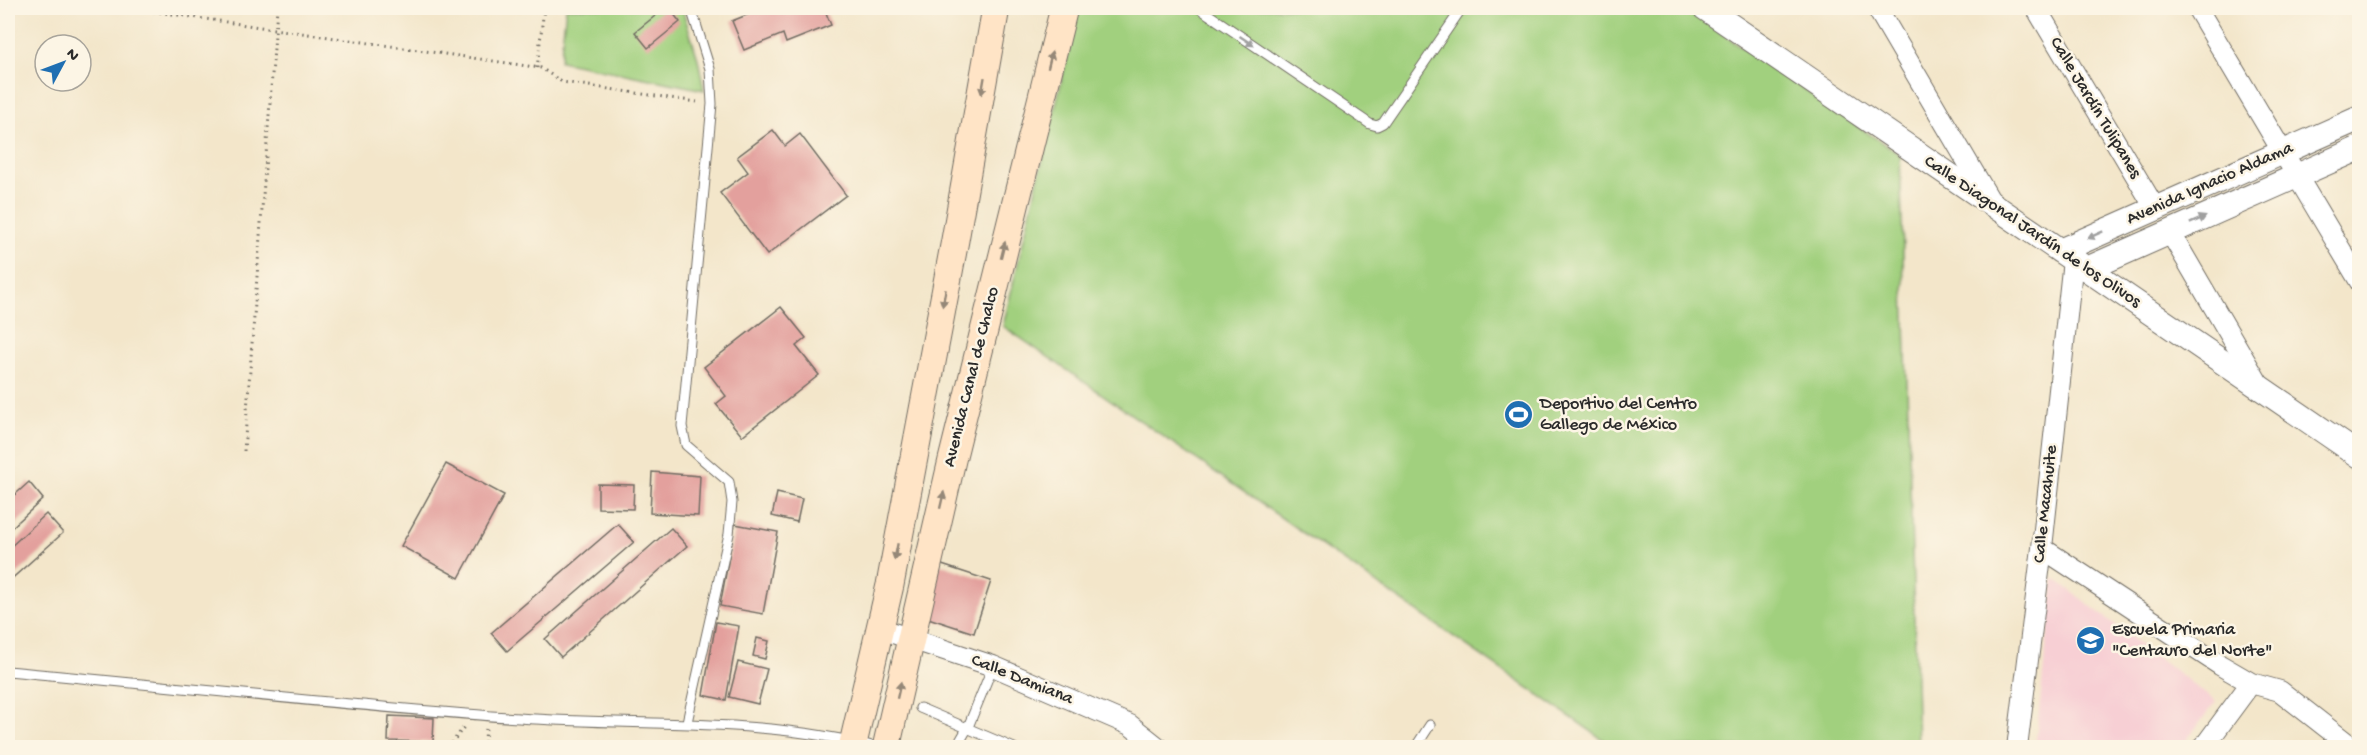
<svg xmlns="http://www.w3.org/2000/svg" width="2367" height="755" viewBox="0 0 2367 755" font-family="'Gochi Hand',sans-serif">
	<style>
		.built { fill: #f7cfd4 }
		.green { fill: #a1d07e; stroke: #667e54; stroke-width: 1.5 }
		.building { fill: #e3a09d }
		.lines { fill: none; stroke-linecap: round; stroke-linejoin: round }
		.service-casing { stroke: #716c63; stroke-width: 11 }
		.minor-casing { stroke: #716c63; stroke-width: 22 }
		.tertiary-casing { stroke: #716c63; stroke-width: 26 }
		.secondary-casing { stroke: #716c63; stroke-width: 29 }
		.path { stroke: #716c63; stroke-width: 3; stroke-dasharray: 1.5 4.5; stroke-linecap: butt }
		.service { stroke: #fff; stroke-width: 9 }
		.minor { stroke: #fff; stroke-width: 20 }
		.tertiary { stroke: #fff; stroke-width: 24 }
		.secondary { stroke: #ffe4c6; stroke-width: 27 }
		.oneway { fill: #a0a0a0 }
		.oneway2 { fill: #958878 }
		.labels { text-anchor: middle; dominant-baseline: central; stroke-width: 5; stroke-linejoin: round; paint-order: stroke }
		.street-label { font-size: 18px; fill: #2b2b2b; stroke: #fcf5e5 }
		.poi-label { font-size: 18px; fill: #2b2b2b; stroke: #fcf5e5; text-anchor: start }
	</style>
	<rect width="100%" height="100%" fill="#fcf5e5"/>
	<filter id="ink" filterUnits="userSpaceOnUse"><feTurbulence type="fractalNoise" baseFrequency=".0167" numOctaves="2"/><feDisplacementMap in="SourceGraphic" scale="12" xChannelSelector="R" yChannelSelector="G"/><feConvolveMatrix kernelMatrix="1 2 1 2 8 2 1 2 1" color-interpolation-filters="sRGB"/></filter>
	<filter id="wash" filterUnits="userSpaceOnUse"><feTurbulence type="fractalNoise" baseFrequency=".008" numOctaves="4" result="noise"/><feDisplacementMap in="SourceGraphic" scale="24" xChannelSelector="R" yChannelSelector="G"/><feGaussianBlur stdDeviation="1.35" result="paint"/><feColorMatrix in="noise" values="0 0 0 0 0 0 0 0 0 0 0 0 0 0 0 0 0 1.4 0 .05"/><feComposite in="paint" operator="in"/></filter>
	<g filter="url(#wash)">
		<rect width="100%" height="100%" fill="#f3e6ca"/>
		<path class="built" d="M2054 578 2216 702 2181 747H2035Z"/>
		<path class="green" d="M566 8H682L698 59 704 90 560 61Z
			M1079 8H1684L1900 155 1918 747H1614L1003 326Z"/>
		<g id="blocks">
			<path class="building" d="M665 8H669L680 22 648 48 635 32Z
				M764 8H824L831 25 786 43 783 34 744 50 732 21Z
				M773 130 785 146 800 134 846 195 767 255 720 193 748 172 737 157Z
				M781 307 806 338 796 346 819 375 742 436 716 404 726 396 704 367Z
				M446 464 504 495 459 578 401 546Z
				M652 472 700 476 698 516 650 513Z
				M29 482 43 499 8 531V501Z
				M598 484 634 485 633 509 598 508Z
				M777 493 802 499 797 522 772 516Z
				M46 514 63 533 8 582V549Z
				M618 524 634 542 507 651 491 633Z
				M735 524 778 532 763 614 720 606Z
				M671 528 687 546 561 657 545 639Z
				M939 564 991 581 974 633 922 616Z
				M716 622 739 626 726 700 703 695Z
				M757 638 769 641 765 659 753 656Z
				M738 662 767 669 758 704 729 697Z
				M389 716 434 718 433 742 388 741Z"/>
		</g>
	</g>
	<g filter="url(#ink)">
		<use href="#blocks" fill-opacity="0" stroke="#716c63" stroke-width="1.5"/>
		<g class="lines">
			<defs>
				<path id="service" d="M1199 8 1370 124 1377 126 1383 123 1462 8
					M8 671C178 687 348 706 519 718 643 727 758 716 880 748
					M920 708 1014 748
					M687 722 729 534 732 502 729 482 686 445 682 426 712 104 710 69 691 8
					M904 747 905 748
					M956 748 968 727 993 666
					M1415 748 1430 725"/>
				<path id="minor" d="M1877 8 1991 202
					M2036 8 2155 208
					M2197 8 2360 282
					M2170 232 2261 388
					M2042 548 2220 665 2251 683 2280 691 2353 748
					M878 628 993 666 1130 725 1159 748
					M2017 748 2042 548 2073 260
					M2203 748 2251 683"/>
				<path id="tertiary" d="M1705 8 2360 456
					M2060 251 2360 118
					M2087 269 2360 148"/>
				<path id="secondary" d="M852 748 890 585 955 240 996 8
					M886 748 952 460 1064 8"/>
			</defs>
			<use href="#service" class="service-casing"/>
			<use href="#minor" class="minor-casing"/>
			<use href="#tertiary" class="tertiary-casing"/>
			<use href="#secondary" class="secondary-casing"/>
			<path class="path" d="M130 8 541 68 562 82 697 102
				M537 68 544 8
				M244 451 277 8
				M8 743 12 748
				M448 748 464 727
				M484 748 486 729"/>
			<use href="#service" class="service"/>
			<use href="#minor" class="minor"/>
			<use href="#tertiary" class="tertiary"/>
			<use href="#secondary" class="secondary"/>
		</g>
		<defs><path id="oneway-solid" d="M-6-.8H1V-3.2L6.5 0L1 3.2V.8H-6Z" transform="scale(1.5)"/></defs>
		<g class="oneway">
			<use href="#oneway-solid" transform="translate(1247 41) rotate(34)"/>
			<use href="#oneway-solid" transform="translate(2198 220) rotate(-24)"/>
			<use href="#oneway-solid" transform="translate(2095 235) rotate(156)"/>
		</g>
		<g class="oneway2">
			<use href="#oneway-solid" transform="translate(1050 60) rotate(-76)"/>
			<use href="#oneway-solid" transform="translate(983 86) rotate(100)"/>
			<use href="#oneway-solid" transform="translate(1003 250) rotate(-76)"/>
			<use href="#oneway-solid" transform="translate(944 298) rotate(101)"/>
			<use href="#oneway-solid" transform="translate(942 500) rotate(-77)"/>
			<use href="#oneway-solid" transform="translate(896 552) rotate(101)"/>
			<use href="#oneway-solid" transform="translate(899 690) rotate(-77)"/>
		</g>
	</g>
	<defs>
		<symbol id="stadium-disc" viewBox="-11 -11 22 22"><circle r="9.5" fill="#1f6fb2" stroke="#fcf5e5"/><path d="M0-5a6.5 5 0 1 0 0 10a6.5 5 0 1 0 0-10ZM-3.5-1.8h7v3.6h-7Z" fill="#fff"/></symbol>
		<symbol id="school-disc" viewBox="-11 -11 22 22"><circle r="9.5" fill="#1f6fb2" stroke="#fcf5e5"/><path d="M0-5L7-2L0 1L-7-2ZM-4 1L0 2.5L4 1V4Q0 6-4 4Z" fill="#fff"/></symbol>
	</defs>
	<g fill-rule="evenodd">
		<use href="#stadium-disc" x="1502" y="398" width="33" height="33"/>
		<use href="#school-disc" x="2074" y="624" width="33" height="33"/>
	</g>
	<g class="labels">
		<g class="street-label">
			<text transform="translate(2095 108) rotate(59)">Calle Jardín Tulipanes</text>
			<text transform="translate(2210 184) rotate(-24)">Avenida Ignacio Aldama</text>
			<text transform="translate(2032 232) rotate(34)">Calle Diagonal Jardín de los Olivos</text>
			<text transform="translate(972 377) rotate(-76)">Avenida Canal de Chalco</text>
			<text transform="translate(2046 504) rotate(-84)">Calle Macahuite</text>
			<text transform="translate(1022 680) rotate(22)">Calle Damiana</text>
		</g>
		<g class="poi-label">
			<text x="1540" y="404">Deportivo del Centro<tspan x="1540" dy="21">Gallego de México</tspan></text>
			<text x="2112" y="630">Escuela Primaria<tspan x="2112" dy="21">"Centauro del Norte"</tspan></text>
		</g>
	</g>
	<rect width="2367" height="755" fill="none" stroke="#fcf5e5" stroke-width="30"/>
	<g transform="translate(63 63) rotate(49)"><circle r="28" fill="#fcf5e5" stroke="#a8a49b" stroke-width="1.5"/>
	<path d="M0-4.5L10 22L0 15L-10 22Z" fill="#1f6fb2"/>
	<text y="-9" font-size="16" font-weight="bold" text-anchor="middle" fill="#2b2b2b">N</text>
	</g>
</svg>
